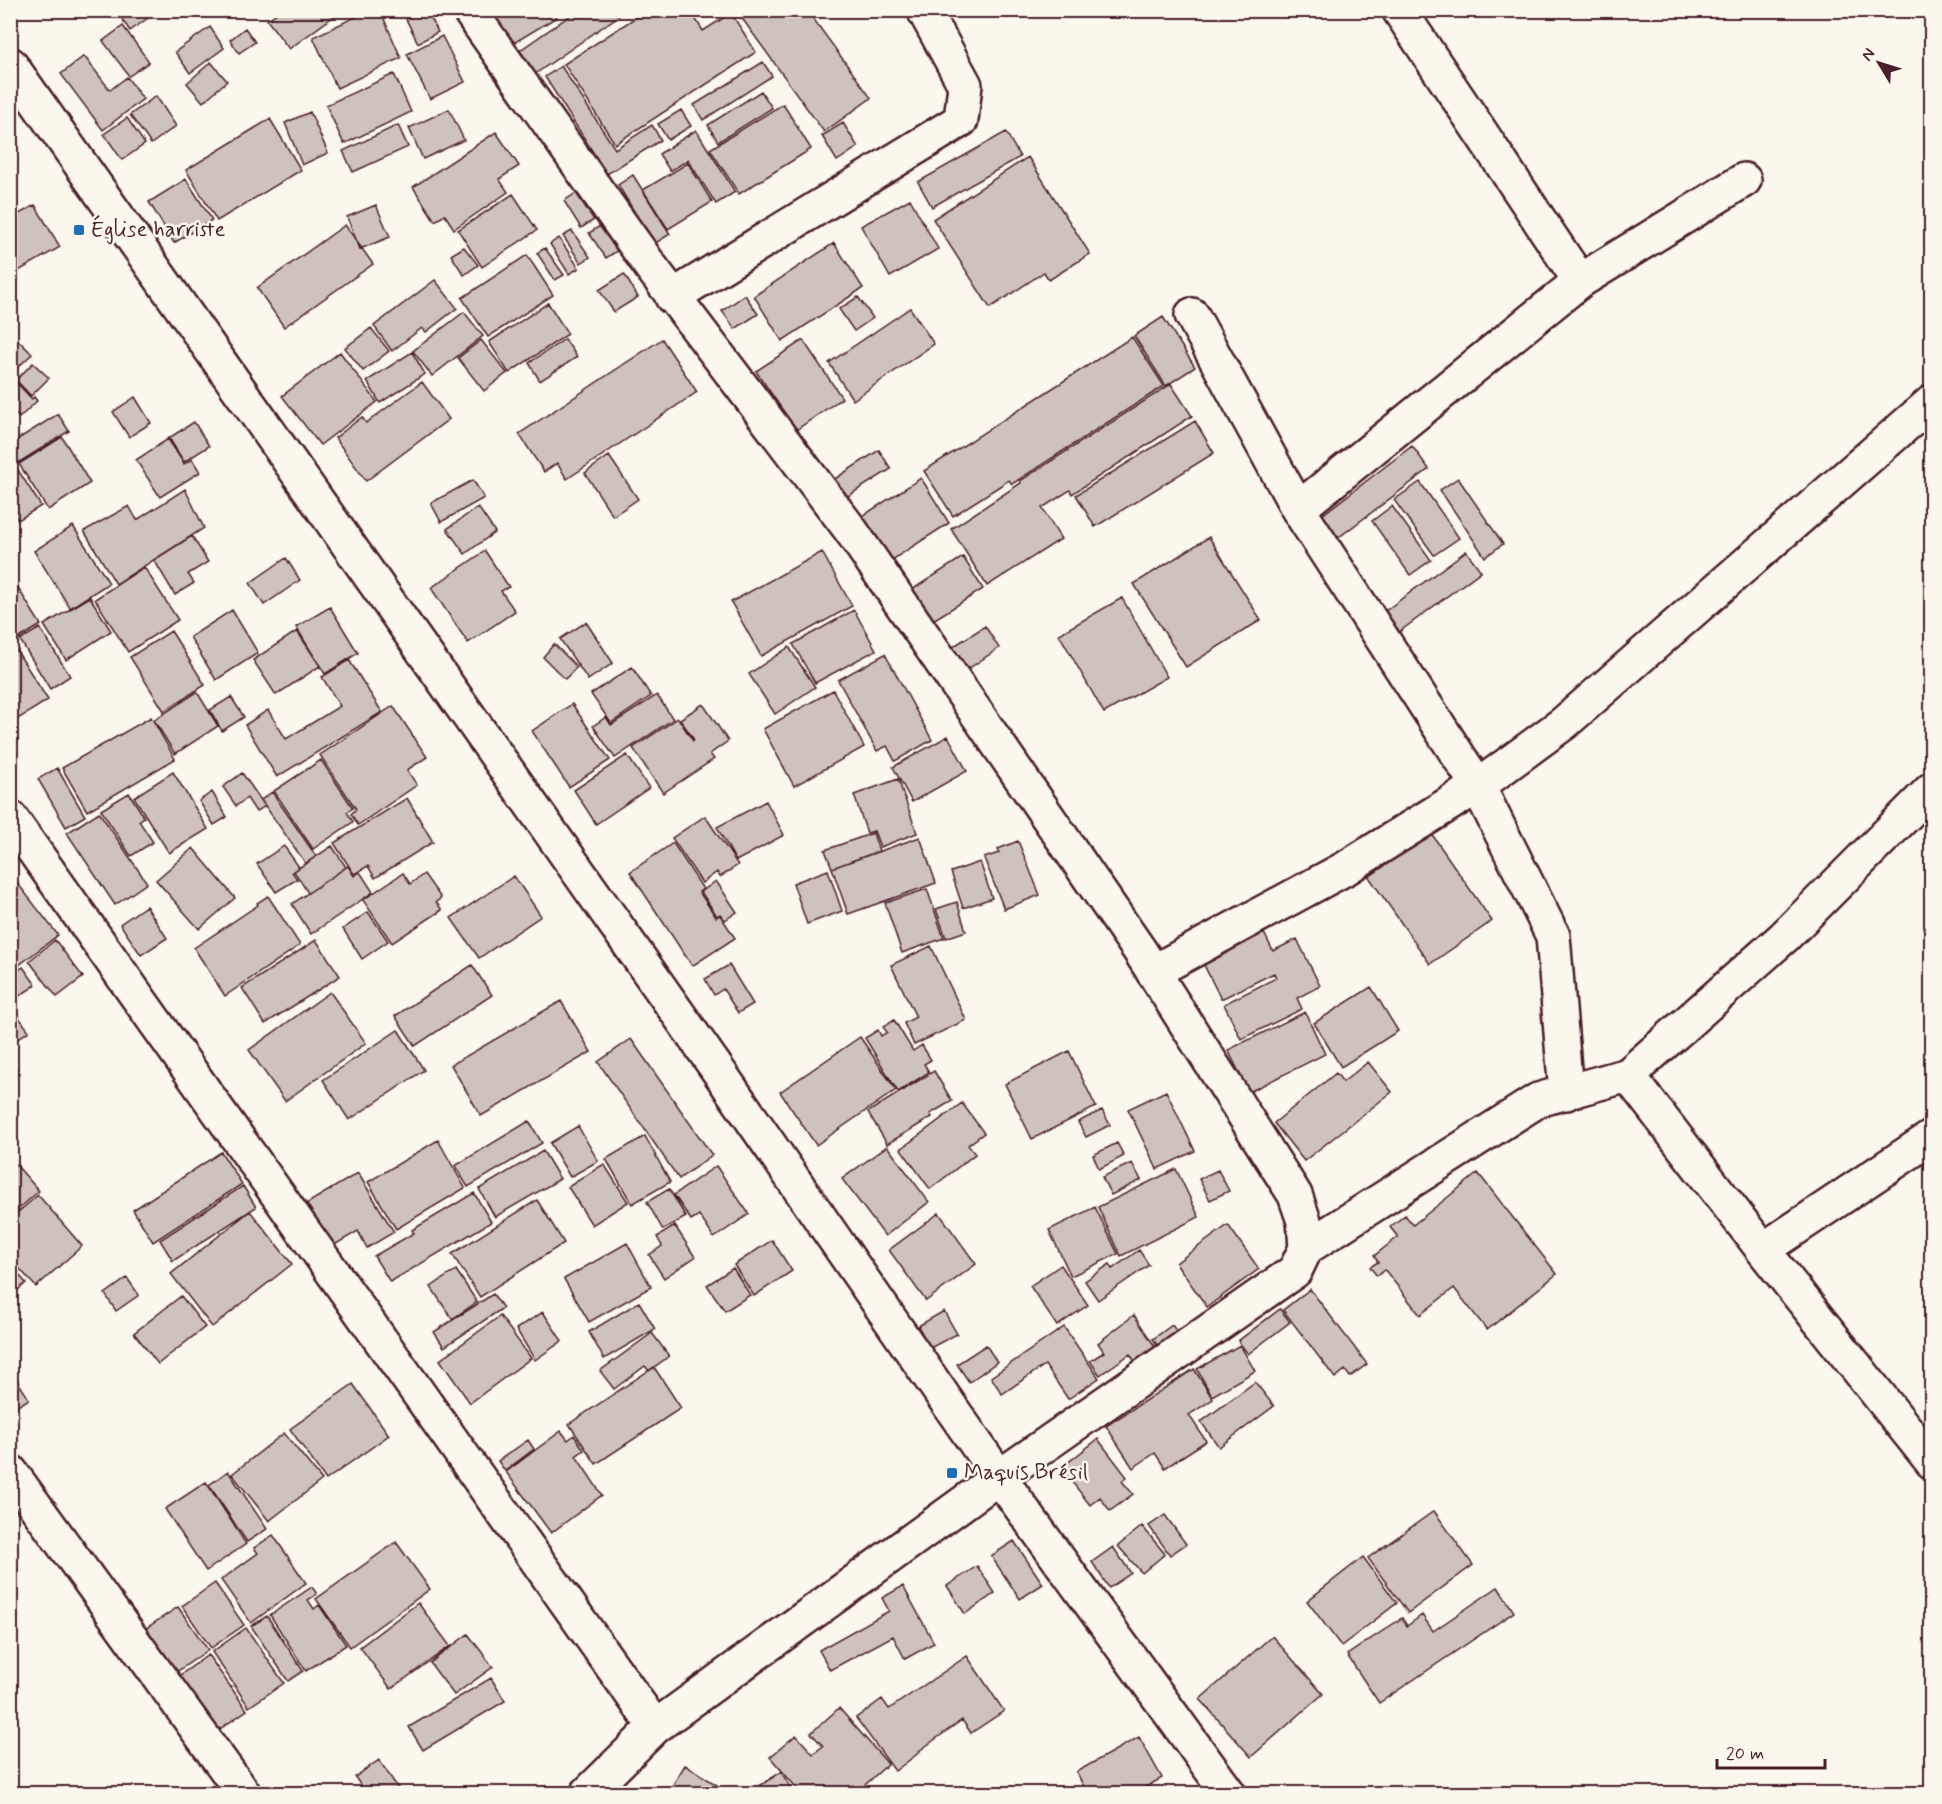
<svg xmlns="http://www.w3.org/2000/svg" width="1942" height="1804" viewBox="0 0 1942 1804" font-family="Mynerve,sans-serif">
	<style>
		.building { fill: #cfc2bc; stroke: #4a1f2b; stroke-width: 1.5 }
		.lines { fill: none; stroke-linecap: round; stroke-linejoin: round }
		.minor-casing { stroke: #4a1f2b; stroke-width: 38 }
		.minor { stroke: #fbf7ec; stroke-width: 33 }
		.poi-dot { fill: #1f6fb2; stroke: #fbf7ec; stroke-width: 2 }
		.labels { text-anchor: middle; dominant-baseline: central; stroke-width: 5; stroke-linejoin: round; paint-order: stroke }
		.poi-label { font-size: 22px; fill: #4a1f2b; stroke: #fbf7ec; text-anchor: start }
	</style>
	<rect width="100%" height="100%" fill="#fbf7ec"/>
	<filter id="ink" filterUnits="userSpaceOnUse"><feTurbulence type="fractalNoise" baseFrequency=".0167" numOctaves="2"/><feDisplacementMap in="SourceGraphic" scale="12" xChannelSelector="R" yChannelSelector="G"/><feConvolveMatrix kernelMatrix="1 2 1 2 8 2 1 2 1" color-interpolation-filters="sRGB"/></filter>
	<g filter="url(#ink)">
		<path class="building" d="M116 10H159L130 31Z
			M281 10H330L334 16 289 49 267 20Z
			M370 10H380L401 58 337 88 313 37Z
			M421 10H427L438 32 418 43 406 19Z
			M484 10H554L557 17 507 47Z
			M578 10H627L535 74 519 51Z
			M647 10H690L703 31 731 13 756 52 615 144 564 64Z
			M736 10H807L871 98 824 132Z
			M123 26 149 62 129 76 103 41Z
			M210 27 224 48 190 73 175 52Z
			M245 28 255 42 239 53 230 40Z
			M442 36 465 82 430 99 407 54Z
			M84 56 110 90 127 77 143 99 103 130 61 74Z
			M211 62 227 81 203 102 187 83Z
			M763 62 772 76 703 120 694 105Z
			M561 66 615 149 652 125 661 140 607 174 545 77Z
			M394 74 411 112 344 144 326 105Z
			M761 91 772 108 718 142 708 125Z
			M156 96 176 126 151 144 130 115Z
			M783 104 811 149 739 194 710 149Z
			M449 109 464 140 423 159 409 128Z
			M681 110 691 126 668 140 658 124Z
			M310 112 328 153 302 165 285 123Z
			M127 118 145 144 122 160 104 134Z
			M270 119 301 170 217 221 186 170Z
			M843 123 858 147 837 161 822 136Z
			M398 125 408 147 353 172 343 151Z
			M696 130 735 192 716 204 688 160 670 171 659 154Z
			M496 132 519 166 499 179 508 192 454 229 445 215 435 221 413 187Z
			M1006 132 1020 157 932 207 918 182Z
			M1028 157 1090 254 1049 280 1044 272 990 308 933 219Z
			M688 163 712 202 668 229 643 190Z
			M633 175 670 234 654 244 618 185Z
			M186 179 212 220 174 243 149 202Z
			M576 193 594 220 581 228 564 201Z
			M513 194 537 230 482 267 458 230Z
			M910 199 938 249 890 277 861 226Z
			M35 205 60 247 10 276V219Z
			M376 205 390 237 360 249 347 217Z
			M345 225 373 264 284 327 257 288Z
			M600 226 617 251 606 258 589 233Z
			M572 231 590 257 581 263 563 236Z
			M559 238 579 268 569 274 550 244Z
			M834 243 863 288 782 341 754 296Z
			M464 247 478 265 464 275 451 255Z
			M545 248 564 275 555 280 537 253Z
			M527 255 553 295 488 337 462 298Z
			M624 274 638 297 614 312 599 290Z
			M435 280 457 308 426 332 422 328 392 351 374 326Z
			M745 295 758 314 735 329 722 311Z
			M858 297 873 318 854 331 839 309Z
			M548 303 568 334 509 373 489 342Z
			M910 308 934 344 853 400 829 363Z
			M464 312 483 336 432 376 413 351Z
			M1163 317 1195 367 1166 386 1134 336Z
			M371 328 389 351 363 371 345 348Z
			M12 334 32 354 16 369 10 364Z
			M1132 337 1164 386 1012 484 1009 480 953 516 924 471Z
			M565 339 577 357 540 381 529 363Z
			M662 339 697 392 567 479 557 463 544 472 519 434Z
			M481 340 507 373 484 391 458 358Z
			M803 340 842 398 796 430 756 371Z
			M340 352 377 402 320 445 282 396Z
			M412 352 425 374 380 403 367 381Z
			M33 363 49 378 31 396 16 380Z
			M13 375 16 378 14 380 32 399 34 397 37 401 19 418 10 408V377Z
			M422 382 449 419 366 481 335 438 362 417 366 423Z
			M1171 384 1192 416 1072 494 1070 490 1042 508 1061 539 987 586 951 529 1021 483 1020 481Z
			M135 397 151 423 129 437 113 412Z
			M58 414 69 431 10 468V444Z
			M1195 421 1214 453 1095 527 1076 495Z
			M194 422 209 446 184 462 169 438Z
			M62 437 90 483 48 510 19 464Z
			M168 439 184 464 192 459 200 472 160 497 136 460Z
			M1412 446 1429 469 1330 544 1313 522Z
			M879 450 891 469 845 498 833 480Z
			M609 456 638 499 613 516 585 473Z
			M18 470 41 506 18 520 10 509V474Z
			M921 478 949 523 889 562 861 517Z
			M1458 478 1503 544 1485 557 1440 490Z
			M473 480 484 498 441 522 431 503Z
			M1420 482 1459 538 1434 555 1394 500Z
			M185 489 204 528 116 584 84 531 129 506 137 520Z
			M1392 506 1431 560 1410 575 1372 521Z
			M478 507 495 532 465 554 447 529Z
			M73 526 109 583 70 608 34 551Z
			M192 536 208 562 188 574 194 583 175 595 154 560Z
			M1209 537 1261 620 1186 667 1134 584Z
			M485 551 509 587 501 591 515 611 468 643 431 588Z
			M1466 551 1481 571 1399 632 1384 612Z
			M822 552 852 606 761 656 731 602Z
			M963 557 983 589 930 622 910 591Z
			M286 558 300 580 264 605 250 583Z
			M144 567 178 620 128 652 95 599Z
			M10 575 41 625 10 644Z
			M90 597 111 631 66 660 44 625Z
			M1122 598 1167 677 1104 713 1059 634Z
			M330 607 358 653 325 674 296 627Z
			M232 610 258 653 216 680 190 637Z
			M854 610 876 650 815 683 793 644Z
			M586 622 613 663 588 680 560 639Z
			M985 626 999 648 965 671 951 648Z
			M40 628 70 676 50 689 20 640Z
			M171 631 205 685 164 711 130 657Z
			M297 631 320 666 276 695 253 660Z
			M554 644 577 667 565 679 543 657Z
			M13 645 48 700 10 724V646Z
			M789 647 815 687 775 714 749 674Z
			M885 654 932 740 895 761 887 746 877 751 838 680Z
			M349 660 382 712 277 777 245 725 268 710 286 739 340 706 322 677Z
			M632 667 651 696 611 723 591 694Z
			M833 690 864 747 794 786 763 729Z
			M197 692 218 726 175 754 154 720Z
			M657 695 673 719 615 758 593 726 606 717 611 725Z
			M231 697 244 717 222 731 210 710Z
			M572 704 610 760 569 787 532 731Z
			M703 704 728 741 710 754 714 759 663 793 633 748 678 718 693 741 694 740 680 719Z
			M393 706 427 757 407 770 417 785 358 825 351 814 356 809 320 755Z
			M151 717 175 759 87 811 62 768Z
			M948 736 967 771 912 802 893 767Z
			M627 755 649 788 596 824 574 790Z
			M321 760 353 808 347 812 353 822 313 849 274 791Z
			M57 768 85 816 66 827 38 779Z
			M173 772 208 829 169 853 134 797Z
			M242 773 265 806 256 812 247 798 236 806 223 787Z
			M898 779 917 833 880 847 874 831 867 833 854 795Z
			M212 792 227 817 214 825 199 801Z
			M272 792 316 856 306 864 261 800Z
			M129 793 144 817 139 821 153 842 131 856 101 810Z
			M407 798 433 842 375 878 368 866 354 874 334 843Z
			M766 801 784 835 736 861 717 827Z
			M99 812 147 883 115 905 67 833Z
			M705 816 738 865 720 877 717 872 702 883 672 838Z
			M873 833 879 851 832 868 825 850Z
			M1431 833 1492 921 1430 964 1369 877Z
			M920 837 936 883 848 914 832 868Z
			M1018 841 1040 895 1004 909 984 858 999 853 998 849Z
			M673 843 703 889 699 892 716 917 720 915 735 938 692 966 630 872Z
			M284 846 299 867 292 872 297 879 276 892 257 864Z
			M332 846 346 867 308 893 294 871Z
			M193 848 235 898 199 929 156 880Z
			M980 862 992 898 963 908 951 872Z
			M348 866 354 876 360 872 373 892 311 934 292 904Z
			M828 870 842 911 807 924 793 883Z
			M403 873 410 884 424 874 441 898 436 902 442 910 392 943 363 900Z
			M514 876 541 916 479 958 451 918Z
			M15 880 58 935 10 972V884Z
			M716 881 737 912 725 920 720 914 717 916 701 892Z
			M927 889 944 938 902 953 885 903Z
			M268 896 300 945 225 996 194 948 258 905 257 903Z
			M957 902 966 931 946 938 936 909Z
			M146 906 167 938 141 955 120 924Z
			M368 912 388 941 362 959 343 929Z
			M1264 933 1273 951 1297 939 1320 986 1297 998 1302 1009 1241 1039 1224 1004 1276 978 1274 973 1221 999 1203 963Z
			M55 940 83 977 57 997 29 961Z
			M316 940 340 976 265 1024 242 988Z
			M931 946 966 1020 914 1045 904 1023 916 1017 891 965Z
			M472 965 492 995 415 1046 395 1016Z
			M729 965 753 1004 738 1013 723 989 714 995 705 979Z
			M23 967 36 985 10 1002V976Z
			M1371 987 1398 1031 1341 1067 1314 1023Z
			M330 992 366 1043 285 1101 249 1050Z
			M561 1001 591 1052 481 1116 451 1065Z
			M10 1005 29 1031 10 1044Z
			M1305 1012 1325 1054 1249 1092 1228 1050Z
			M894 1020 913 1051 922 1045 931 1060 924 1064 929 1072 898 1092 865 1038 878 1030 881 1036 887 1032 883 1027Z
			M398 1030 424 1070 349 1120 323 1080Z
			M860 1037 896 1090 816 1145 780 1092Z
			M631 1039 712 1155 679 1179 598 1062Z
			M1069 1051 1096 1107 1032 1139 1005 1084Z
			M10 1059 20 1073 10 1079Z
			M1368 1062 1392 1092 1304 1161 1274 1123 1336 1073 1343 1082Z
			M934 1071 952 1101 930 1114 932 1117 887 1144 868 1112Z
			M1166 1091 1195 1151 1157 1169 1128 1109Z
			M962 1103 984 1133 968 1145 975 1154 930 1189 901 1149Z
			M1102 1110 1110 1125 1086 1137 1078 1122Z
			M529 1121 542 1143 468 1187 455 1166Z
			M578 1126 598 1161 570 1177 550 1143Z
			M645 1136 670 1182 632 1204 606 1159Z
			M438 1140 465 1188 396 1229 368 1182Z
			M1117 1143 1124 1156 1099 1169 1093 1155Z
			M887 1146 929 1202 885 1236 842 1179Z
			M543 1151 560 1179 495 1217 479 1189Z
			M221 1152 242 1184 153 1242 133 1210Z
			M10 1158 39 1191 10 1216Z
			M1132 1163 1141 1180 1111 1195 1102 1177Z
			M604 1164 628 1202 592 1225 568 1187Z
			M716 1166 749 1214 714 1238 699 1215 691 1220 674 1195Z
			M1176 1169 1199 1217 1121 1256 1098 1207Z
			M1218 1170 1229 1191 1210 1200 1199 1179Z
			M358 1173 394 1232 367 1248 358 1231 331 1247 306 1204Z
			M1478 1173 1557 1274 1487 1330 1454 1288 1420 1315 1385 1270 1377 1276 1370 1267 1378 1262 1374 1256 1398 1237 1390 1227 1405 1215 1413 1225Z
			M243 1186 256 1207 173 1261 160 1240Z
			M669 1189 686 1217 663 1230 647 1202Z
			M474 1193 491 1222 390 1282 374 1256 414 1233 412 1230Z
			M38 1195 82 1246 36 1287 10 1258V1219Z
			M537 1200 564 1243 480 1297 452 1254Z
			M1095 1207 1118 1254 1071 1276 1049 1230Z
			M250 1211 292 1264 212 1327 171 1274Z
			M939 1213 976 1264 926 1301 889 1250Z
			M1228 1225 1259 1269 1207 1307 1176 1263Z
			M675 1226 695 1257 664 1278 649 1255 662 1246 657 1237Z
			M772 1240 792 1271 754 1296 734 1265Z
			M627 1243 651 1287 589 1322 564 1279Z
			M1139 1250 1149 1265 1098 1300 1085 1281 1110 1264 1112 1269Z
			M10 1265 26 1283 10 1297Z
			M1061 1265 1088 1305 1057 1326 1030 1286Z
			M733 1268 750 1295 725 1311 707 1285Z
			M456 1270 477 1302 452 1319 431 1287Z
			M127 1278 139 1295 116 1311 105 1294Z
			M1310 1289 1367 1364 1350 1377 1345 1370 1335 1378 1283 1310Z
			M493 1294 503 1308 444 1347 434 1332Z
			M181 1296 205 1327 158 1364 134 1333Z
			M639 1302 655 1329 604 1359 589 1332Z
			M1280 1309 1290 1322 1248 1354 1238 1341Z
			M944 1311 957 1334 930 1348 918 1326Z
			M543 1312 562 1341 535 1360 516 1329Z
			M1134 1315 1162 1357 1141 1371 1130 1354 1100 1375 1090 1361 1104 1352 1098 1343Z
			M500 1316 531 1358 470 1403 440 1360Z
			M1172 1325 1185 1344 1165 1357 1153 1339Z
			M1064 1327 1099 1378 1068 1399 1045 1365 1002 1394 991 1377Z
			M652 1333 669 1356 649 1371 645 1366 614 1389 600 1371Z
			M986 1345 997 1362 969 1382 957 1364Z
			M1240 1345 1255 1371 1212 1396 1197 1369Z
			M654 1367 681 1408 596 1464 569 1424Z
			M1194 1369 1213 1399 1189 1415 1206 1441 1165 1468 1155 1453 1133 1468 1106 1426Z
			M13 1374 29 1399 10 1411V1376Z
			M1255 1382 1274 1406 1219 1447 1201 1422Z
			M353 1384 389 1435 326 1480 290 1429Z
			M561 1431 568 1440 574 1435 584 1450 576 1456 602 1495 551 1533 506 1472Z
			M284 1433 322 1480 269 1521 232 1474Z
			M1098 1439 1127 1477 1122 1481 1133 1494 1110 1511 1100 1497 1090 1505 1061 1468Z
			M528 1440 534 1449 505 1471 498 1461Z
			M228 1471 267 1529 247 1542 209 1485Z
			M206 1482 246 1544 206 1571 165 1509Z
			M1434 1511 1473 1565 1408 1613 1368 1558Z
			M1165 1515 1186 1544 1170 1555 1149 1526Z
			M1142 1526 1165 1554 1142 1573 1118 1546Z
			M273 1535 306 1583 251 1623 221 1580 258 1553 254 1548Z
			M1014 1541 1043 1584 1020 1599 991 1556Z
			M396 1542 430 1589 350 1647 316 1599Z
			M1113 1547 1131 1573 1109 1588 1092 1562Z
			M1363 1557 1397 1603 1341 1646 1307 1601Z
			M977 1566 995 1593 965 1614 947 1586Z
			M215 1583 244 1625 211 1648 182 1606Z
			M903 1586 934 1643 905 1659 893 1636 830 1670 819 1650 889 1611 882 1598Z
			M312 1587 317 1594 308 1600 314 1609 319 1605 346 1645 306 1671 270 1615Z
			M1498 1587 1514 1612 1379 1703 1347 1655 1402 1618 1407 1626 1422 1615 1433 1631Z
			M418 1603 450 1646 391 1689 360 1647Z
			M178 1607 208 1650 172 1675 142 1631Z
			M267 1616 303 1671 288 1681 251 1626Z
			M246 1628 284 1683 249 1707 212 1652Z
			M468 1634 493 1667 454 1695 430 1663Z
			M1272 1636 1323 1694 1251 1757 1200 1699Z
			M208 1655 247 1710 210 1736 172 1681Z
			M967 1656 1004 1711 971 1733 962 1720 919 1751 920 1752 895 1771 856 1718 882 1699 889 1709Z
			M491 1678 505 1701 423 1750 409 1727Z
			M839 1708 888 1764 855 1794H802L770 1757 796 1735 813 1754 823 1746 811 1733Z
			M1139 1737 1162 1778 1133 1794H1088L1076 1772Z
			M379 1760 402 1794H366L355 1777Z
			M685 1765 717 1785 711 1794H667Z
			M781 1772 795 1794H747Z
			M1076 1788 1079 1794H1066Z"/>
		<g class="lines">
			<defs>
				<path id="minor" d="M469 10 651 267 850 529 1140 951 1295 1195 1304 1221 1306 1248 1295 1271 999 1477 655 1727 587 1794
					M1399 10 1580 281
					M10 64 715 1066 999 1477 1229 1794
					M672 297 961 120 965 85 924 10
					M1298 509 1580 281 1744 180
					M10 817 655 1727
					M1153 972 1346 868 1478 786 1298 509 1192 315
					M1628 1075 1763 1250 1932 1462
					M1566 1093 1553 936 1478 786 1564 723 1932 402
					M1306 1248 1538 1100 1628 1075 1784 937 1932 789
					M1763 1250 1932 1137
					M10 1471 244 1794"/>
			</defs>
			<use href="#minor" class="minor-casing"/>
			<use href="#minor" class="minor"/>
		</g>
	</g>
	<g class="poi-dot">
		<rect x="73" y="224" width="12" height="12" rx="3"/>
		<rect x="946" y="1467" width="12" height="12" rx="3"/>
	</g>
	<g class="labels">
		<g class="poi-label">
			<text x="91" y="230">Église harriste</text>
			<text x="964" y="1473">Maquis Brésil</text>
		</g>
	</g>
	<rect width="1942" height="1804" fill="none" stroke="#fbf7ec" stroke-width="36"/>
	<rect x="18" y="18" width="1906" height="1768" fill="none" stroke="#4a1f2b" stroke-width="2" filter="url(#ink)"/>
	<g transform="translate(1879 63) rotate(308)" stroke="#fbf7ec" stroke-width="4.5" paint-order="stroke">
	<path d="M0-4.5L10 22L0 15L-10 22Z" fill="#4a1f2b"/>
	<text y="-9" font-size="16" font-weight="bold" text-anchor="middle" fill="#4a1f2b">N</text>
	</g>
	<path d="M1717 1759v9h108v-9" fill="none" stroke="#4a1f2b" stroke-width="3"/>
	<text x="1726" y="1759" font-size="18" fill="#4a1f2b" stroke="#fbf7ec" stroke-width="4.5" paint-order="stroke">20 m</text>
</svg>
